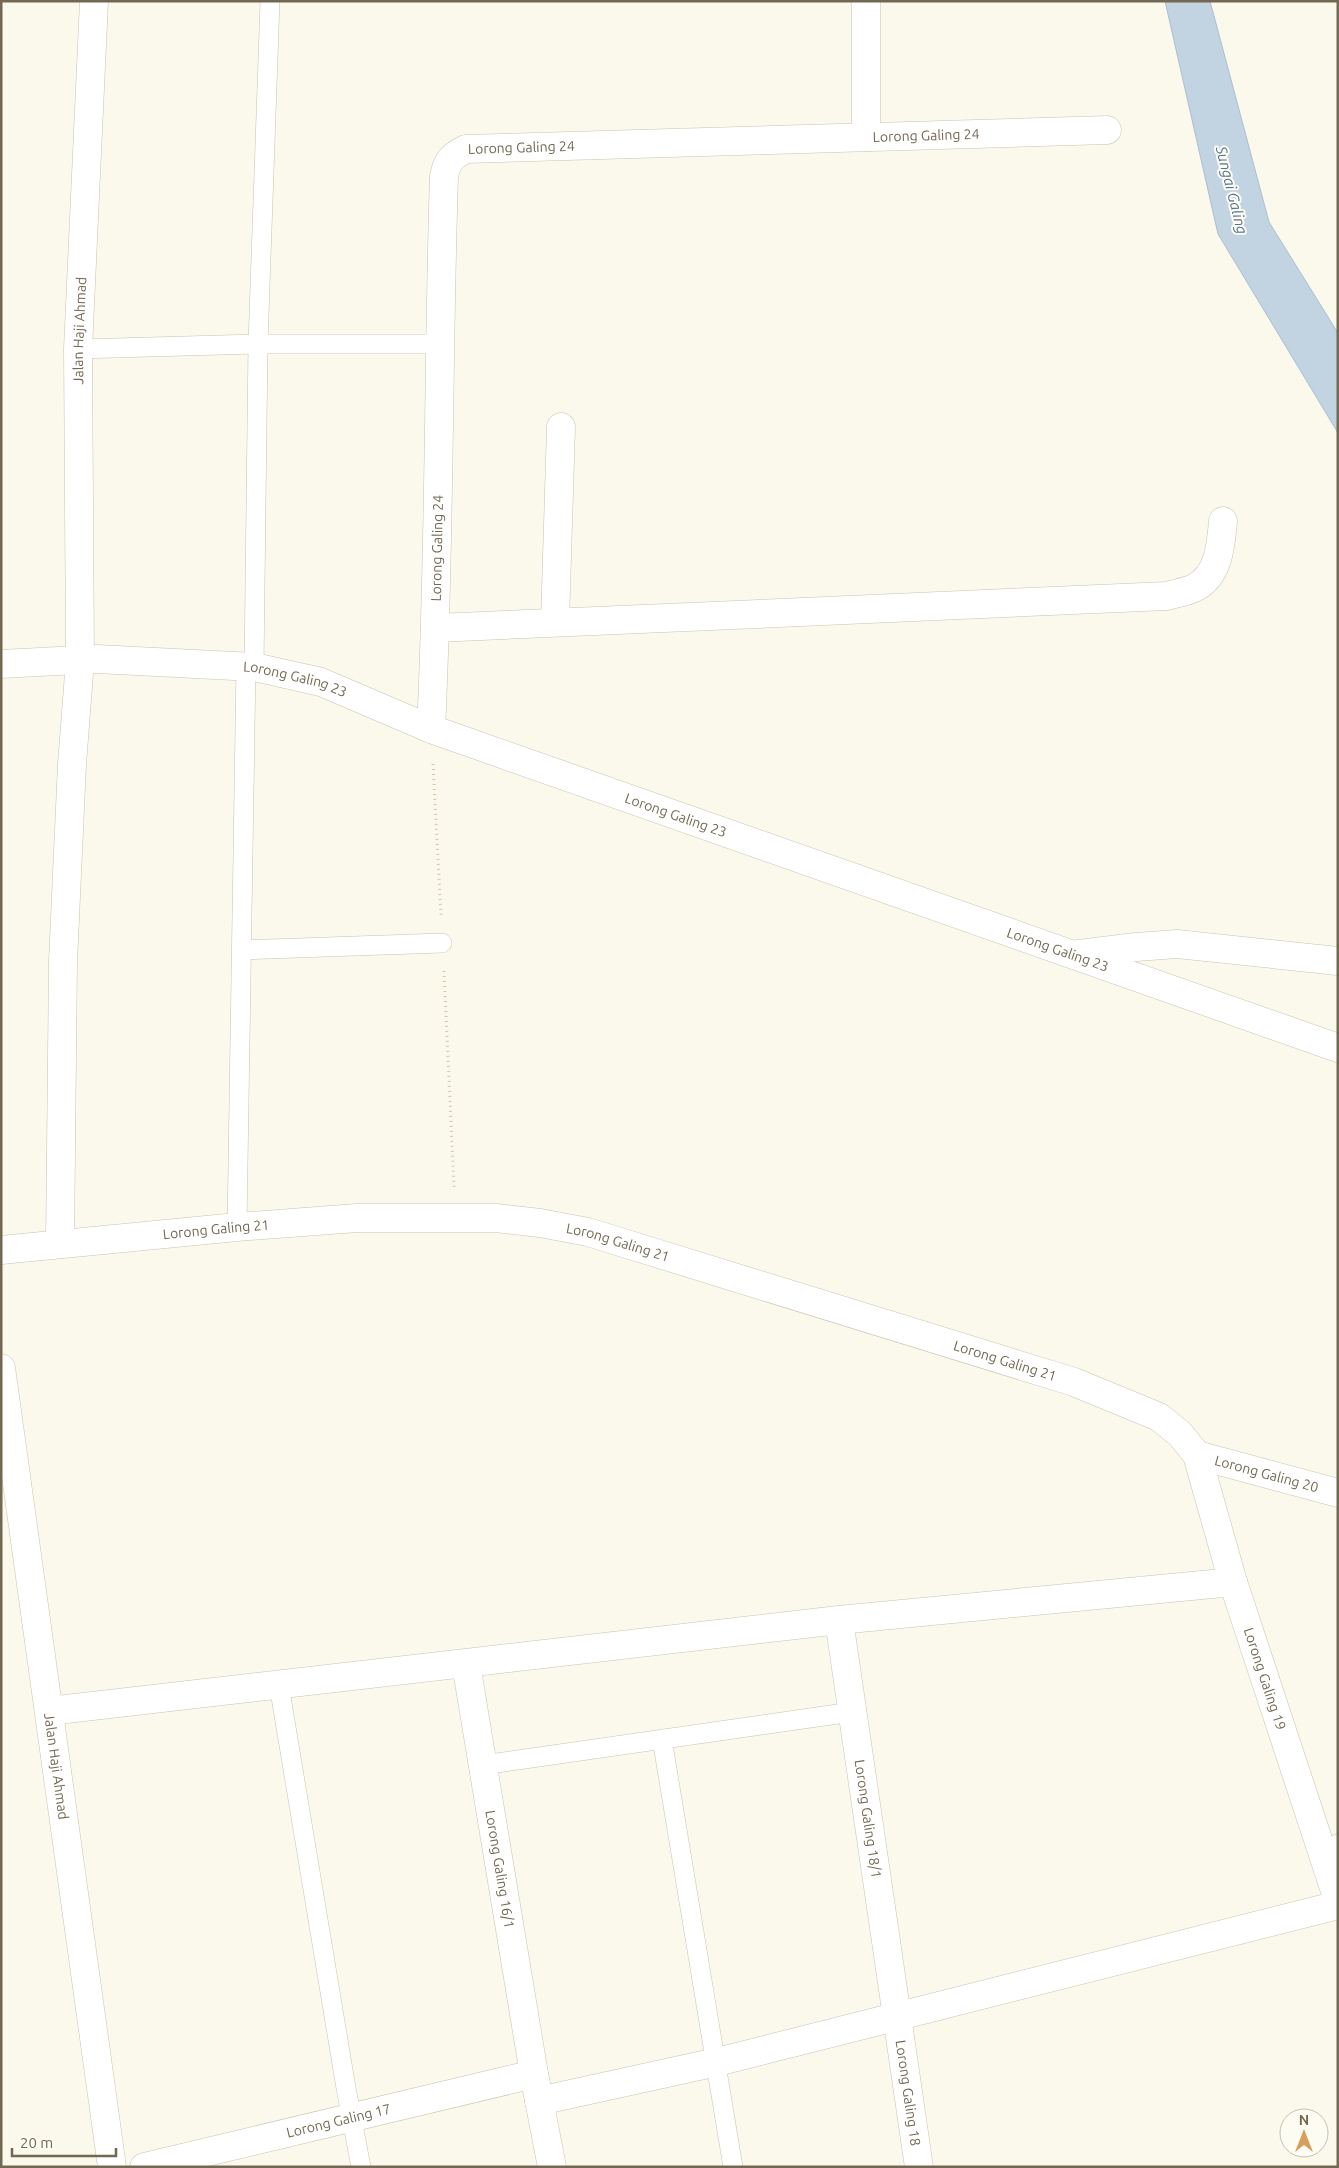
<svg xmlns="http://www.w3.org/2000/svg" width="1339" height="2168" viewBox="0 0 1339 2168" font-family="Ubuntu,sans-serif">
	<style>
		.water { fill: #c2d3e2; stroke: #aabfd3 }
		.lines { fill: none; stroke-linecap: round; stroke-linejoin: round }
		.service-casing { stroke: #c9c3b0; stroke-width: 20 }
		.minor-casing { stroke: #c9c3b0; stroke-width: 29 }
		.tertiary-casing { stroke: #c9c3b0; stroke-width: 29 }
		.path { stroke: #d2c6aa; stroke-width: 3; stroke-dasharray: 1 4; stroke-linecap: butt }
		.service { stroke: #fff; stroke-width: 19 }
		.minor { stroke: #fff; stroke-width: 28 }
		.tertiary { stroke: #fff; stroke-width: 28 }
		.labels { text-anchor: middle; dominant-baseline: central; stroke-width: 4; stroke-linejoin: round; paint-order: stroke }
		.street-label { font-size: 14px; fill: #736852; stroke: #fdfcf2 }
		.water-label { font-size: 15px; font-style: italic; fill: #557390; stroke: #fdfcf2 }
	</style>
	<rect width="100%" height="100%" fill="#faf9ec"/>
	<path class="water" d="M1165 1H1210L1269 222 1338 333V433L1218 234Z"/>
	<g class="lines">
		<defs>
			<path id="service" d="M78 349 258 344H439
				M254 667 258 344 270 1
				M241 950 442 943
				M237 1227 246 666
				M279 1685 346 2088 361 2167
				M662 1739 733 2167
				M483 1765 852 1712
				M1321 1849 1338 1844"/>
			<g id="minor">
				<path d="M866 137V1"/>
				<path d="M555 622 561 427"/>
				<path d="M436 628 1167 596C1176 593 1186 592 1194 588 1219 576 1221 545 1223 521"/>
				<path id="s1" d="M1 664 97 659 254 667 321 682 431 729 1338 1048"/>
				<path id="s2" d="M431 729C440 545 438 360 444 176 447 161 453 155 466 149L1107 130"/>
				<path d="M1079 954 1136 947 1177 944 1338 961"/>
				<path id="s3" d="M60 1244 63 962 72 764 80 661 78 349 94 1"/>
				<path id="s4" d="M1 1250 237 1227 357 1218H496L540 1223 588 1232 1074 1382 1159 1417 1180 1434 1197 1455 1233 1582 1338 1900"/>
				<path id="s5" d="M1197 1455 1338 1493"/>
				<path id="s6" d="M839 1620 919 2167"/>
				<path id="s7" d="M466 1664 534 2074 552 2167"/>
				<path d="M49 1711 839 1620 1233 1582"/>
				<path d="M539 2101 717 2062 1338 1905"/>
				<path id="s8" d="M144 2167 534 2074"/>
			</g>
			<g id="tertiary">
				<path id="s9" d="M1 1368 112 2167"/>
			</g>
		</defs>
		<use href="#service" class="service-casing"/>
		<use href="#minor" class="minor-casing"/>
		<use href="#tertiary" class="tertiary-casing"/>
		<path class="path" d="M433 764 441 915
			M444 971 454 1187"/>
		<use href="#service" class="service"/>
		<use href="#minor" class="minor"/>
		<use href="#tertiary" class="tertiary"/>
	</g>
	<g class="labels">
		<g class="street-label">
			<text stroke="none"><textPath href="#s2" startOffset="1050">Lorong Galing 24</textPath></text>
			<text stroke="none"><textPath href="#s2" startOffset="645">Lorong Galing 24</textPath></text>
			<text stroke="none"><textPath href="#s3" startOffset="914">Jalan Haji Ahmad</textPath></text>
			<text stroke="none"><textPath href="#s2" startOffset="181">Lorong Galing 24</textPath></text>
			<text stroke="none"><textPath href="#s1" startOffset="296">Lorong Galing 23</textPath></text>
			<text stroke="none"><textPath href="#s1" startOffset="701">Lorong Galing 23</textPath></text>
			<text stroke="none"><textPath href="#s1" startOffset="1106">Lorong Galing 23</textPath></text>
			<text stroke="none"><textPath href="#s4" startOffset="216">Lorong Galing 21</textPath></text>
			<text stroke="none"><textPath href="#s4" startOffset="621">Lorong Galing 21</textPath></text>
			<text stroke="none"><textPath href="#s4" startOffset="1026">Lorong Galing 21</textPath></text>
			<text stroke="none"><textPath href="#s5" startOffset="72">Lorong Galing 20</textPath></text>
			<text stroke="none"><textPath href="#s4" startOffset="1478">Lorong Galing 19</textPath></text>
			<text stroke="none"><textPath href="#s9" startOffset="402">Jalan Haji Ahmad</textPath></text>
			<text stroke="none"><textPath href="#s6" startOffset="201">Lorong Galing 18/1</textPath></text>
			<text stroke="none"><textPath href="#s7" startOffset="208">Lorong Galing 16/1</textPath></text>
			<text stroke="none"><textPath href="#s6" startOffset="478">Lorong Galing 18</textPath></text>
			<text stroke="none"><textPath href="#s8" startOffset="200">Lorong Galing 17</textPath></text>
		</g>
		<g class="water-label">
			<text transform="translate(1232 190) rotate(76)">Sungai Galing</text>
		</g>
	</g>
	<rect width="1339" height="2168" fill="none" stroke="#736852" stroke-width="5"/>
	<g transform="translate(1304 2133)"><circle r="24" fill="#fdfcf2" stroke="#c6c1b2"/>
	<path d="M0-4L9 19L0 12L-9 19Z" fill="#d4a062"/>
	<text y="-8" font-size="14" font-weight="bold" text-anchor="middle" fill="#736852">N</text>
	</g>
	<path d="M12 2148v8h104v-8" fill="none" stroke="#736852" stroke-width="2.5"/>
	<text x="20" y="2148" font-size="15" fill="#736852" stroke="#fdfcf2" stroke-width="4" paint-order="stroke">20 m</text>
</svg>
